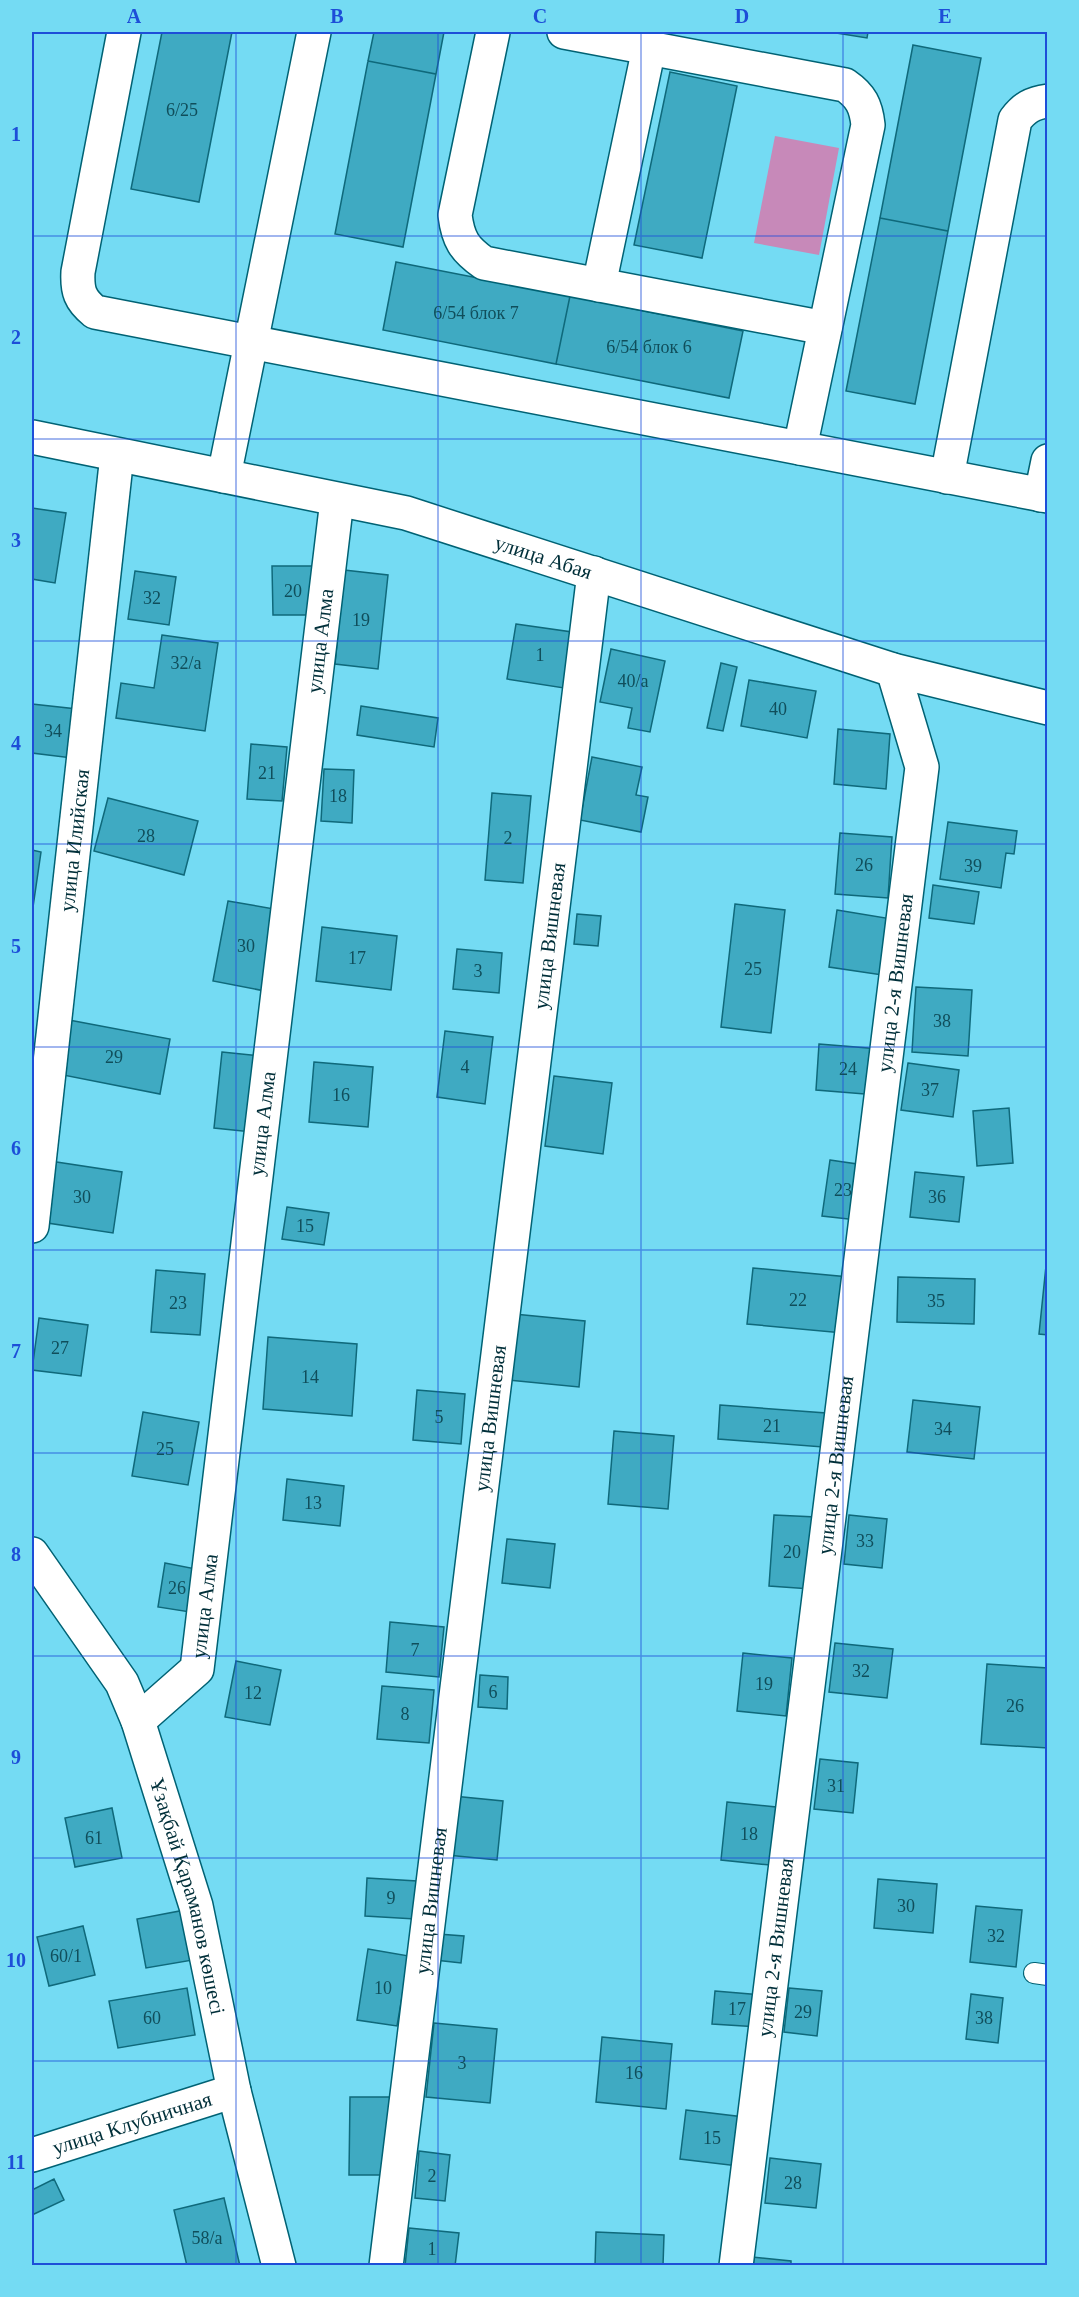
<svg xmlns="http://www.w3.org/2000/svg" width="1079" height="2297" viewBox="0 0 1079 2297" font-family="'Times New Roman',serif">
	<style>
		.green { fill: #c789b9 }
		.building { fill: #3faac2; stroke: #0f697b; stroke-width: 1.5 }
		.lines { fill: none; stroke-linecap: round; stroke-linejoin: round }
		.lane-casing { stroke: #006274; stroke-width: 22 }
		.street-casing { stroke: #006274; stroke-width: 36 }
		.secondary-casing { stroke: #006274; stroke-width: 36 }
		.lane { stroke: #fff; stroke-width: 20 }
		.street { stroke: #fff; stroke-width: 33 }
		.secondary { stroke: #fff; stroke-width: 33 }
		.grid { fill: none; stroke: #1d4ed8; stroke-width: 1.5; stroke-opacity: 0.55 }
		.labels { text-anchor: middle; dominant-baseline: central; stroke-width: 6; stroke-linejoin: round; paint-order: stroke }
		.number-label { font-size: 18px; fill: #104e5b }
		.street-label { font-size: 21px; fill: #002f39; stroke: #74dbf3 }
		.neatline { fill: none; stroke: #1d4ed8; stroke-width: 2 }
		.grid-label { font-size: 20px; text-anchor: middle; font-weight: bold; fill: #1d4ed8 }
	</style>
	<rect width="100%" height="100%" fill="#74dbf3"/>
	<path class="green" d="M775 136 839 148 819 255 754 243Z"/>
	<path class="building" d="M162 32H232L199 202 131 189Z
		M374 32H444L436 74 368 61Z
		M830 32H868L867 38Z
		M913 45 981 58 948 231 880 218Z
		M368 61 436 74 403 247 335 234Z
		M670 72 737 86 702 258 634 245Z
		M880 218 948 231 915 404 846 391Z
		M396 262 570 296 556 364 383 330Z
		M570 296 743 331 729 398 556 364Z
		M32 508 66 513 55 583 32 579Z
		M272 566H314V615H273Z
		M344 570 388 575 378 669 335 664Z
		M135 571 176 577 169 625 128 619Z
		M516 624 572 632 564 688 507 679Z
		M162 635 218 643 205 731 116 718 121 683 154 688Z
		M611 649 665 661 650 732 628 728 632 708 600 702Z
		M721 663 737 667 723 731 707 728Z
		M749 680 816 691 807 738 741 726Z
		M32 704 77 709 72 758 32 753Z
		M361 706 438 718 434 747 357 735Z
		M838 729 890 734 886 789 834 784Z
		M251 744 287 747 282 801 247 799Z
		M592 757 642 767 636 795 648 797 641 832 580 820Z
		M324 769 354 770 352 823 321 821Z
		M492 793 531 796 523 883 485 880Z
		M108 798 198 821 184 875 94 851Z
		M948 822 1017 831 1014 854 1006 853 1001 888 940 879Z
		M840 833 892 837 888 898 835 894Z
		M32 850 41 852 33 907H32Z
		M933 885 979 892 974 924 929 918Z
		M228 901 280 910 265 991 213 981Z
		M735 904 785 910 771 1033 721 1027Z
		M837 910 898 920 889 976 829 967Z
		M577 914 601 916 598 946 574 944Z
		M322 927 397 936 391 990 316 981Z
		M457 949 502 953 499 993 453 989Z
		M916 987 972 990 968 1056 912 1052Z
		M69 1020 170 1039 160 1094 58 1074Z
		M445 1031 493 1037 485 1104 437 1097Z
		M819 1044 880 1049 877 1095 816 1090Z
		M222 1052 260 1056 252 1132 214 1128Z
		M314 1062 373 1067 368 1127 309 1122Z
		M908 1063 959 1070 953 1117 901 1110Z
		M554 1076 612 1083 603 1154 545 1146Z
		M1009 1108 1013 1163 977 1166 973 1111Z
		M830 1160 864 1165 857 1220 822 1216Z
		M50 1161 122 1172 113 1233 41 1222Z
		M915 1172 964 1177 959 1222 910 1217Z
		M287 1207 329 1213 324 1245 282 1239Z
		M1047 1256H1048V1335L1039 1334Z
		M753 1268 849 1277 843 1333 747 1324Z
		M156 1270 205 1274 200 1335 151 1332Z
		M898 1277 975 1279 974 1324 897 1322Z
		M514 1314 585 1321 579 1387 508 1380Z
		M39 1318 88 1325 81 1376 32 1370Z
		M268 1337 357 1344 352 1416 263 1409Z
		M417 1390 465 1394 461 1444 413 1440Z
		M913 1400 980 1407 974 1459 907 1452Z
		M720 1405 826 1413 823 1447 718 1439Z
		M143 1412 199 1422 188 1485 132 1476Z
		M614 1431 674 1436 668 1509 608 1504Z
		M287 1479 344 1486 340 1526 283 1520Z
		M774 1515 816 1517 811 1589 769 1586Z
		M849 1515 887 1519 882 1568 844 1564Z
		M507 1539 555 1544 550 1588 502 1583Z
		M165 1563 196 1569 190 1612 158 1607Z
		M390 1622 444 1627 439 1677 386 1672Z
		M835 1643 893 1649 887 1698 829 1692Z
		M743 1653 792 1658 786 1716 737 1711Z
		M236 1661 281 1670 270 1725 225 1717Z
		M987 1664 1048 1668V1748L981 1744Z
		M480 1675 508 1677 507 1709 478 1707Z
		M382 1686 434 1690 429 1743 377 1739Z
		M820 1759 858 1763 853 1813 814 1809Z
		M453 1796 503 1801 497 1860 447 1855Z
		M727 1802 776 1807 770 1865 721 1860Z
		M112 1808 122 1858 75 1867 65 1818Z
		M367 1878 417 1881 415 1919 365 1916Z
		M878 1879 937 1884 933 1933 874 1928Z
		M976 1906 1022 1910 1016 1967 970 1962Z
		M185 1910 193 1960 146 1968 137 1919Z
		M83 1926 95 1975 49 1986 37 1937Z
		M438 1934 464 1936 461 1963 435 1960Z
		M368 1949 409 1956 397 2026 357 2020Z
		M187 1988 195 2035 118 2048 109 2001Z
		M789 1988 822 1991 817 2036 784 2032Z
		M715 1991 762 1995 759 2027 712 2024Z
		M971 1994 1003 1998 998 2043 966 2039Z
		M434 2023 497 2029 490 2103 426 2097Z
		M602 2037 672 2044 666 2109 596 2102Z
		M350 2097H394L393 2175H349Z
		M686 2110 744 2117 738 2166 680 2159Z
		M419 2151 450 2155 445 2201 415 2198Z
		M770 2158 821 2164 816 2208 765 2203Z
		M54 2179 64 2200 32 2215V2190Z
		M224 2198 240 2266H187L174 2210Z
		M409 2228 459 2233 455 2266H405Z
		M596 2232 664 2235 663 2266H595Z
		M752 2257 791 2261V2266H751Z"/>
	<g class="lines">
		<defs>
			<path id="lane" d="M1034 1973 1048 1975"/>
			<g id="street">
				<path d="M124 32 78 272C77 291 80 300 95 312L1048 496"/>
				<path d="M493 32 455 215C458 239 464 249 484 263L825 328"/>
				<path d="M564 32 845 85C861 96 866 106 868 125L800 448"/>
				<path d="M599 285 649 48"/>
				<path d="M224 476 314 32"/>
				<path d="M947 477 1015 120C1024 108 1032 103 1048 101"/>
				<path d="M1041 495 1048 461"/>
				<path id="s1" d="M32 1226 117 455"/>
				<path id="s2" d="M138 1721 197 1669 337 500"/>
				<path id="s3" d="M32 2155 234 2091"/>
				<path id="s4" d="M386 2266 594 573"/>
				<path id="s5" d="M736 2266 922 767 893 670"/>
			</g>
			<g id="secondary">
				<path id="s6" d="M32 437 406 513 893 670 1048 708"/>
				<path id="s7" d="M32 1554 122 1683 138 1721 196 1906 234 2091 279 2266"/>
			</g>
		</defs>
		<use href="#lane" class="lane-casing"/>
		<use href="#street" class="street-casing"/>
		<use href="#secondary" class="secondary-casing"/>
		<use href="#lane" class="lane"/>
		<use href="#street" class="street"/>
		<use href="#secondary" class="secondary"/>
	</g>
	<path class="grid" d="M236 32V2266M438 32V2266M641 32V2266M843 32V2266M32 236H1048M32 439H1048M32 641H1048M32 844H1048M32 1047H1048M32 1250H1048M32 1453H1048M32 1656H1048M32 1858H1048M32 2061H1048"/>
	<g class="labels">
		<g class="number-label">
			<text x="182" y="110">6/25</text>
			<text x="476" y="313">6/54 блок 7</text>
			<text x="649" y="347">6/54 блок 6</text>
			<text x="293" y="591">20</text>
			<text x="152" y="598">32</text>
			<text x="361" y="620">19</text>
			<text x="540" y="655">1</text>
			<text x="186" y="663">32/а</text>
			<text x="633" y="681">40/а</text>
			<text x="778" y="709">40</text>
			<text x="53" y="731">34</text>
			<text x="267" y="773">21</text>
			<text x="338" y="796">18</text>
			<text x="146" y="836">28</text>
			<text x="508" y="838">2</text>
			<text x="864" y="865">26</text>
			<text x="973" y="866">39</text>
			<text x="246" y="946">30</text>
			<text x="357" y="958">17</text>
			<text x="753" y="969">25</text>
			<text x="478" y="971">3</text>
			<text x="942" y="1021">38</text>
			<text x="114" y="1057">29</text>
			<text x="465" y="1067">4</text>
			<text x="848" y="1069">24</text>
			<text x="930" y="1090">37</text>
			<text x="341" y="1095">16</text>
			<text x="843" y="1190">23</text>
			<text x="82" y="1197">30</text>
			<text x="937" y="1197">36</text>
			<text x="305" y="1226">15</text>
			<text x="798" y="1300">22</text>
			<text x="936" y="1301">35</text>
			<text x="178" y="1303">23</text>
			<text x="60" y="1348">27</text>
			<text x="310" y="1377">14</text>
			<text x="439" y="1417">5</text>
			<text x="772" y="1426">21</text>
			<text x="943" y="1429">34</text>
			<text x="165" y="1449">25</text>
			<text x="313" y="1503">13</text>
			<text x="865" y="1541">33</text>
			<text x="792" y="1552">20</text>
			<text x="177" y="1588">26</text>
			<text x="415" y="1650">7</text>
			<text x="861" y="1671">32</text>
			<text x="764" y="1684">19</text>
			<text x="493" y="1692">6</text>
			<text x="253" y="1693">12</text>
			<text x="1015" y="1706">26</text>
			<text x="405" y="1714">8</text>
			<text x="836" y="1786">31</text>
			<text x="749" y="1834">18</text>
			<text x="94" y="1838">61</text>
			<text x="391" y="1898">9</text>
			<text x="906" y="1906">30</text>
			<text x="996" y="1936">32</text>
			<text x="66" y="1956">60/1</text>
			<text x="383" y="1988">10</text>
			<text x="737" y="2009">17</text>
			<text x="803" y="2012">29</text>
			<text x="152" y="2018">60</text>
			<text x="984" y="2018">38</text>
			<text x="462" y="2063">3</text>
			<text x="634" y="2073">16</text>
			<text x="712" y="2138">15</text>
			<text x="432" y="2176">2</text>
			<text x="793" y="2183">28</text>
			<text x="207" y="2238">58/а</text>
			<text x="432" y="2249">1</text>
		</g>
		<g class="street-label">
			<text stroke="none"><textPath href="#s6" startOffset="526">улица Абая</textPath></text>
			<text stroke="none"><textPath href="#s2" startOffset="1114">улица Алма</textPath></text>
			<text stroke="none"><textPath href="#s1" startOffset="388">улица Илийская</textPath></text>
			<text stroke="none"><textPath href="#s4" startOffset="1340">улица Вишневая</textPath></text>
			<text stroke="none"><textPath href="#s5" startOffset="1293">улица 2-я Вишневая</textPath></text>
			<text stroke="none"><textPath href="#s2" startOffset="628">улица Алма</textPath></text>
			<text stroke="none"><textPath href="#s4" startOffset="854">улица Вишневая</textPath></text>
			<text stroke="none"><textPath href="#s5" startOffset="807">улица 2-я Вишневая</textPath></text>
			<text stroke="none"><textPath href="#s2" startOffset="142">улица Алма</textPath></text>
			<text stroke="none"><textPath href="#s7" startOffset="381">Ұзақбай Қараманов көшесі</textPath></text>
			<text stroke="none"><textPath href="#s4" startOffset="368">улица Вишневая</textPath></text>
			<text stroke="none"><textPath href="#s5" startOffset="321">улица 2-я Вишневая</textPath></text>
			<text stroke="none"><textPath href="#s3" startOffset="105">улица Клубничная</textPath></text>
		</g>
	</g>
	<rect width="1079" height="2297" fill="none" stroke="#74dbf3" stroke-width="66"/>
	<rect x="33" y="33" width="1013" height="2231" class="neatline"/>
	<g class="grid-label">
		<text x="134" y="23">A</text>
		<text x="337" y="23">B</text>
		<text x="540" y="23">C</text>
		<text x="742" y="23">D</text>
		<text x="945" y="23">E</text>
		<text x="16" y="141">1</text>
		<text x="16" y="344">2</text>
		<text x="16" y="547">3</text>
		<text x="16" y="750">4</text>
		<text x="16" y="953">5</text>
		<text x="16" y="1155">6</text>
		<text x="16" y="1358">7</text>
		<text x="16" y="1561">8</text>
		<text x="16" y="1764">9</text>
		<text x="16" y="1967">10</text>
		<text x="16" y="2169">11</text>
	</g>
</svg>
